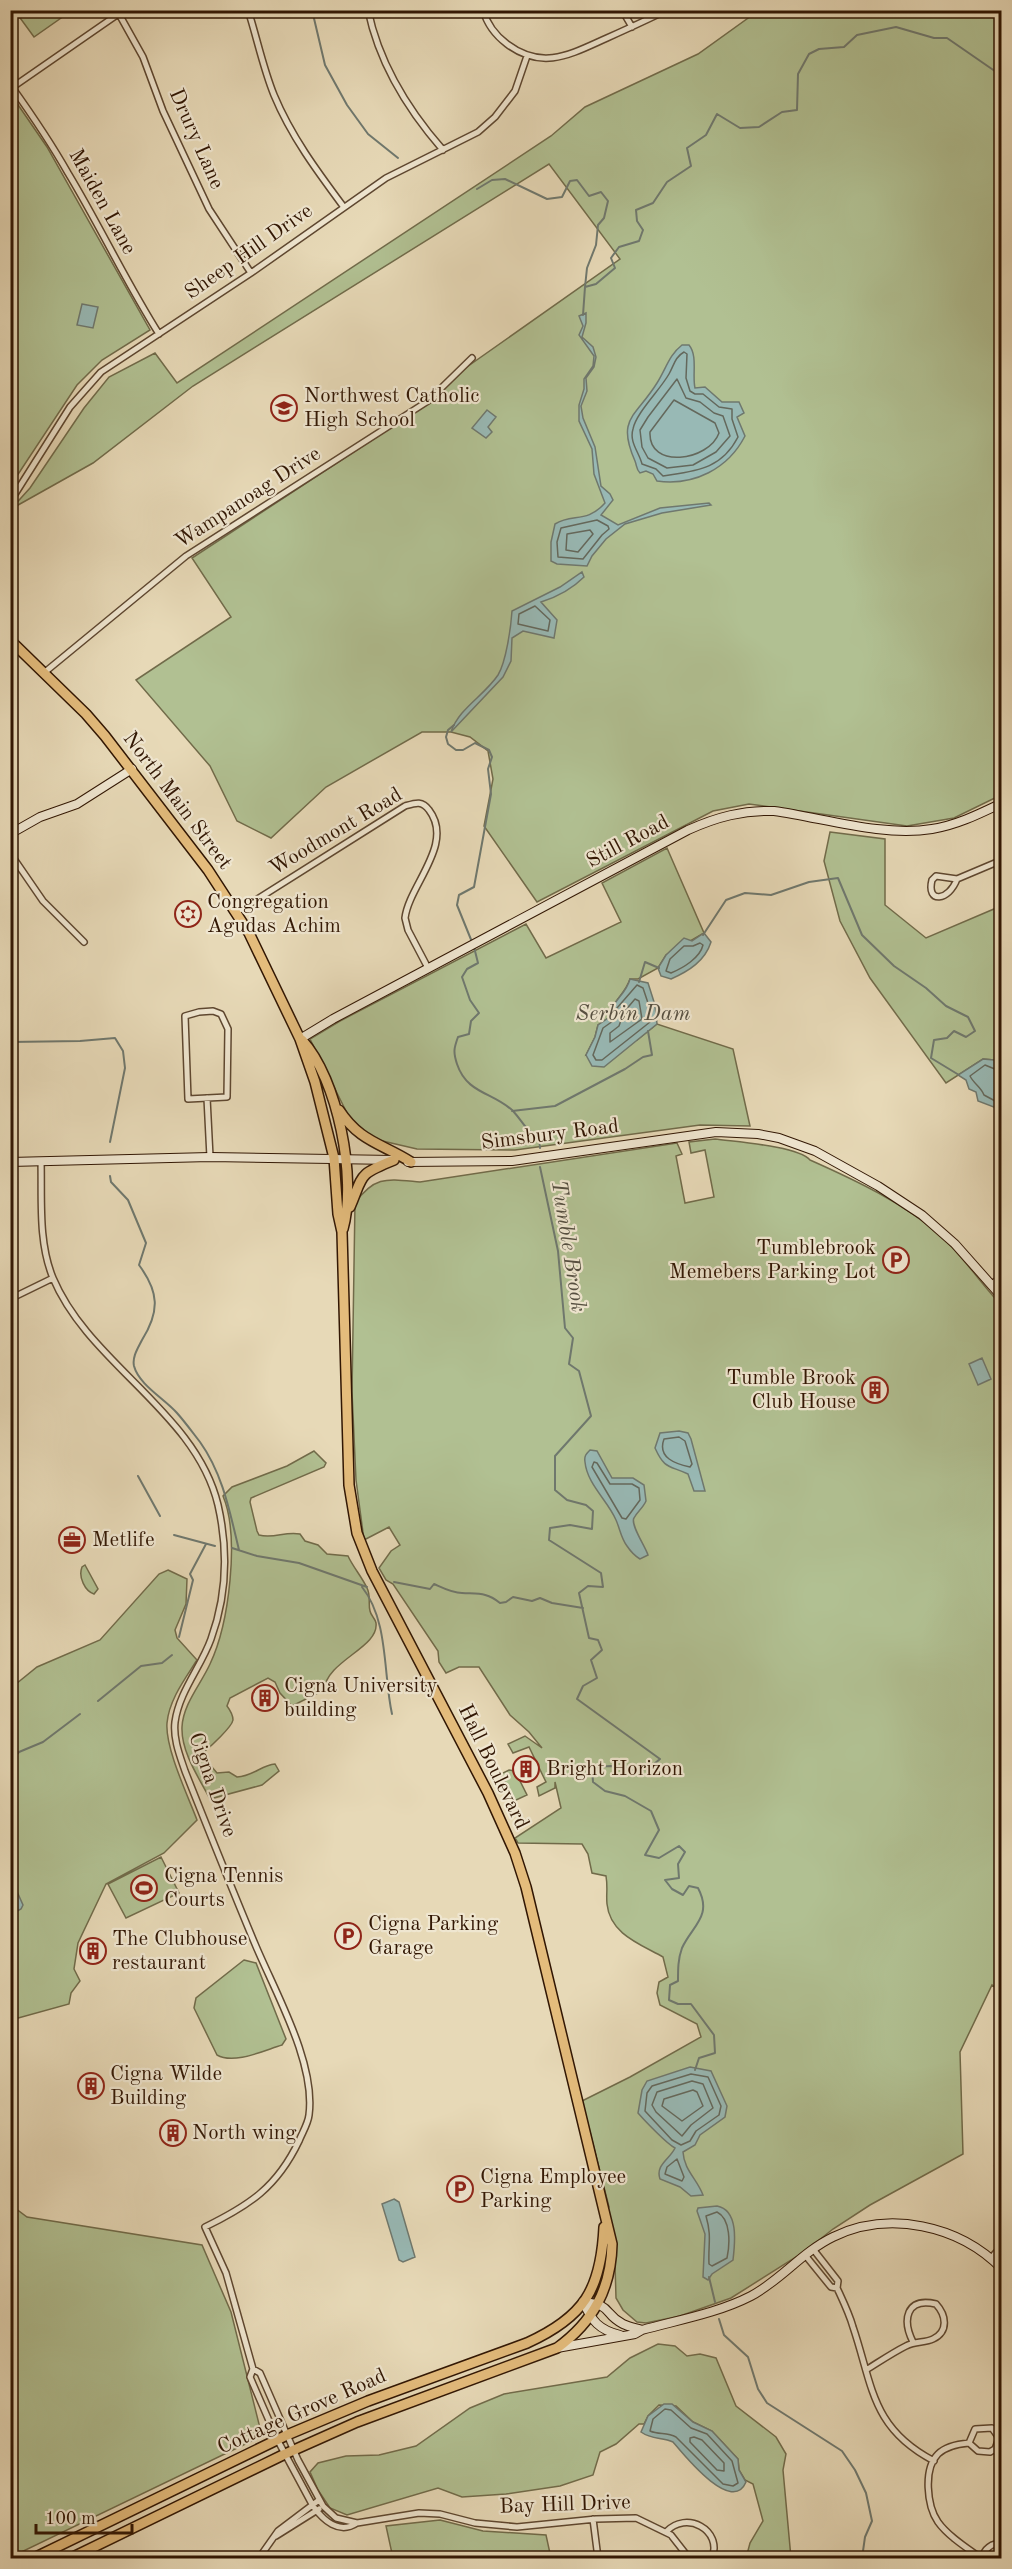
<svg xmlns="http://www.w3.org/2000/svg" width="1012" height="2569" viewBox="0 0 1012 2569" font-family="'Old Standard TT',serif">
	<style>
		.green { fill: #b1c092; stroke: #716b4a; stroke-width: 1.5 }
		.water { fill: #98b9b5; stroke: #6f786e; stroke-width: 1.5 }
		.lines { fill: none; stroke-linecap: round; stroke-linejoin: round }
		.shore { stroke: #64685c; stroke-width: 1.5 }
		.stream { stroke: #6f786e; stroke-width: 2 }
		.street-casing { stroke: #5e4730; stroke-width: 8 }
		.secondary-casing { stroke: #311603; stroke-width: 10 }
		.primary-casing { stroke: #311603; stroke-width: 12 }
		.street { stroke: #efe6d0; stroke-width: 5 }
		.secondary { stroke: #efe6d0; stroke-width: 8 }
		.primary { stroke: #e4bc7c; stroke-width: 9 }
		.labels { text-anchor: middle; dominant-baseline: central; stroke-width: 4.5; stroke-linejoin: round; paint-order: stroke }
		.street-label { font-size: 21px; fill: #311603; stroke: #efe6d0 }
		.poi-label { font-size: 21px; fill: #311603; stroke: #efe6d0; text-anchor: start }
		.water-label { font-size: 22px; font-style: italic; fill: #554f41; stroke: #efe6d0 }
	</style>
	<rect width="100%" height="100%" fill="#e7d9b7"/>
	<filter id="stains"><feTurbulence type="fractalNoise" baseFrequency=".00333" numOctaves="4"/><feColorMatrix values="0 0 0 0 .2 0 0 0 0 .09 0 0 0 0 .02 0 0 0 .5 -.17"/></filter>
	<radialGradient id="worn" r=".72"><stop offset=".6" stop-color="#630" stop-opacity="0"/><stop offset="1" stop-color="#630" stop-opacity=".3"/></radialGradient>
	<path class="green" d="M15 11H71L34 37Z
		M758 11H1001V795L954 818 907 826 749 804 713 811 537 902 484 826 493 779 488 751 470 737 451 732H422L326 787 271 838 237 821 210 766 136 680 231 617 192 558 433 400 464 369 620 259 549 164 193 386 93 463 11 509 30 488 84 408 109 377 155 353 177 383 551 136 585 107 698 54Z
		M12 96 47 147 150 330 102 360 77 385 11 485Z
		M830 832 885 839V905L926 938 1001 906V1081L999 1066 994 1060 983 1059 946 1083 870 978 840 921 824 861Z
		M667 848 704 933 666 955 658 968 638 979H630C625 995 612 1000 609 1018L598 1025 595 1037 586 1055 637 1040 657 1024 733 1049 750 1126 700 1125 515 1150 417 1149 374 1139 349 1117 310 1039 340 1021 526 924 546 958 621 922 602 883Z
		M715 1139C736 1142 798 1146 810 1160 855 1180 904 1203 941 1236 963 1257 981 1283 1001 1305L1002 1993 992 1985 960 2052 963 2154 870 2205 833 2229 804 2252 731 2298 680 2316 646 2323 637 2322 623 2310 616 2298 615 2264 606 2212 609 2207 582 2101 630 2077 701 2037 697 2024 660 2005 657 1993 659 1982 668 1977 663 1957C640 1944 610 1934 607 1904 606 1894 608 1888 606 1876L592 1873 588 1854 582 1844 518 1843 515 1838 561 1808 555 1782V1788L539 1796 537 1787 546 1782 529 1747 513 1753 508 1744 525 1736 542 1748 529 1732 510 1715 479 1667H459L446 1673 439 1662 438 1651 393 1584 386 1580 379 1568 391 1551 400 1545 389 1527 364 1540 356 1480 352 1392 355 1203C375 1175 388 1179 420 1182L677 1143 682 1154 676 1156 685 1203 714 1197 705 1150 691 1153 689 1142Z
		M314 1451 326 1463 324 1467 251 1498 250 1502 257 1531 259 1535C274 1539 285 1531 300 1534L305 1541 318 1545 327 1554 348 1556C353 1567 362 1577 367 1588 371 1595 368 1604 370 1611 371 1616 375 1618 376 1623 379 1648 327 1660 324 1690L292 1706 280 1693 275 1682 268 1678 230 1698 227 1706C230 1710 233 1715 233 1720 232 1727 210 1747 204 1752L206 1760 217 1773 229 1772 237 1777C253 1776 262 1765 275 1764L279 1771 262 1785 210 1799C199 1778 181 1752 182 1727 183 1704 201 1684 210 1664 229 1624 240 1537 223 1496L232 1487 287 1466Z
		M85 1565 98 1589 94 1594C85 1591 78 1577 82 1567Z
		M168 1570 187 1579 186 1604 175 1630 177 1638 197 1660C185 1679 169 1700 167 1723 165 1748 188 1796 197 1820L164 1853 106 1884 78 1943 74 1969 80 1981 71 1993 69 2004 11 2020V1688L37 1667 100 1640 159 1574Z
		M509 1770 515 1771 527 1795 514 1801 501 1774Z
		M161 1857 179 1893 126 1918 108 1884Z
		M244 1960 256 1963 286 2039 282 2045C265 2050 234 2065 217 2055L194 2008 196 1998Z
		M11 2205 27 2217 202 2245 231 2312 262 2436 11 2557Z
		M658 2344 675 2346 687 2356 700 2354 716 2358 736 2406 776 2437 786 2454 783 2470 791 2558H746L750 2543 763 2521 753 2484 745 2480 739 2470 738 2459 712 2431 693 2422 676 2406 659 2405 648 2416 644 2424H639L616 2444 600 2452 593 2475 560 2486 506 2494 462 2497 438 2488 347 2515 330 2508 318 2490 310 2472 318 2463 346 2456 379 2455 416 2446 470 2408 504 2394 607 2377 630 2358Z
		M440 2520 483 2531 546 2535 551 2558H393L386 2526Z"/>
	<path class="water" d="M82 304 98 307 93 328 77 325Z
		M586 313V323L582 337 593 347 596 357 594 367 586 378 587 391 581 406 583 418 595 447 601 486 610 494 613 500 601 515 618 525 660 508 709 503 711 505 662 513 625 524 606 539 592 556 587 566 557 564 551 561V542L555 524C573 513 586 524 605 503L594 474 592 449 579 421V405L584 389V379L593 366 594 356 579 335 583 326 579 316Z
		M682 345H689C698 356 692 375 695 388L705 387 722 402H739L744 413 737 417 745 436C728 469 694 486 657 481L653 474 646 471 640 473C636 469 637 466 635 461 616 418 636 417 657 383 666 369 669 355 682 345Z
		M487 410 496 417 488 427 492 432 486 438 472 428Z
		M582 572 584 577C572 589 557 597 541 602L557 620 554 638 523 631 512 638 511 661 503 677 451 732C459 708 484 696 498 675 506 662 511 627 512 611L560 587Z
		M704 933 711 942C705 961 689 971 671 979L661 976 658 968 666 955 684 938 692 941Z
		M630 979 648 983 655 1005 657 1024 604 1067 592 1066 586 1055 595 1037 598 1025 608 1018C612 1000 626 995 630 979Z
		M983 1059 994 1060 999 1066 1001 1117H999L994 1107 978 1101 976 1092 969 1089 966 1080 958 1075Z
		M982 1358 991 1379 978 1385 969 1364Z
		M679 1431 688 1433 691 1439 705 1491H694L688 1474C669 1465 665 1470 655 1448L660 1433Z
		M590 1450 597 1451 612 1478H633L644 1485 646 1501C643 1508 637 1512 634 1518 630 1524 645 1546 648 1555L640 1559C635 1556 631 1552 627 1546 621 1538 620 1529 616 1520 608 1501 587 1484 585 1462 584 1456 586 1454 590 1450Z
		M10 1862 15 1887 23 1905 21 1909 12 1914Z
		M690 2067 711 2071 727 2106 725 2117 700 2135 695 2145 683 2152C684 2170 697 2179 703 2195L691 2196 680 2187 660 2179C655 2165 670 2159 675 2148 667 2144 645 2121 638 2113L642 2090 647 2081Z
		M394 2199 399 2202 415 2257 403 2262 399 2260 382 2204Z
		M717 2206C739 2210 735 2243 733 2260L712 2274 708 2280 703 2277 705 2234 697 2211 698 2208Z
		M664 2404H672L693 2422 712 2431 738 2459 739 2470 746 2482C732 2515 684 2455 673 2442 662 2437 652 2440 641 2432L648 2416Z"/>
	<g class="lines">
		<path class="shore" d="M684 352 687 354 686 378 690 391 695 394H703L719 407 732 409V419L738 437C721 470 695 471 663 476L656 469 642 464C639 452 629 442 633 429 636 413 660 390 669 374 674 365 675 357 684 352Z
			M677 379 686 398 700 402 714 413 723 416 730 436 716 452 693 465 667 468 648 458 642 447 640 430 648 417Z
			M674 400 715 423 719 433C709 461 648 470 650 432Z
			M597 520 608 526 609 529 602 535 583 559 558 557 557 542 561 528Z
			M590 530 593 534 578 552 566 550 567 534Z
			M535 606 550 620 548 631 518 624 519 614Z
			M700 943 703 945C700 958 683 968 671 973L666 971 670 959 684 946H693Z
			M637 985 643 988 649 1006 650 1022 602 1060H596L593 1055 603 1028 613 1021 617 1008Z
			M635 999 639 1001 642 1019 610 1042V1033L619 1026 624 1012Z
			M1002 1072 985 1065 970 1076C974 1084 981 1087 984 1095L997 1102 1002 1109
			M679 1437 685 1441 692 1464 690 1467C676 1464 657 1458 664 1439Z
			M594 1462 597 1463 610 1484H632L639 1488 640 1500 626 1519 622 1518 592 1467Z
			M691 2074 708 2077 721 2106 719 2115 696 2131 690 2141 681 2145 672 2140 645 2111 647 2093 652 2086Z
			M692 2081 703 2084 713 2108 691 2125 682 2136 656 2112 652 2105 657 2092Z
			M693 2090 697 2092 703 2106 682 2121 662 2106 664 2099Z
			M677 2159 684 2177 682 2181 665 2174 667 2167Z
			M717 2212C731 2219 730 2244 727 2258L712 2266 709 2264C708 2244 712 2237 706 2216Z
			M665 2409 671 2410 691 2428 707 2434 732 2461 738 2483 733 2486 723 2484 676 2437C667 2432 659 2435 650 2431L653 2419Z
			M694 2437 702 2440 724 2463V2471L717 2470 690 2442V2438Z"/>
		<path class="stream" d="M312 10 325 65 347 105 368 134 398 158
			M477 189 492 180 505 179 547 199 562 197 570 181 577 180 589 196 601 192 608 201 604 218 598 225 596 245 587 268 585 287
			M583 315 585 287 596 284 615 268 611 258 619 247 639 241 643 230 637 221 636 210 653 203 667 182 691 166 687 148 706 135 717 114 740 128 759 127 782 112 797 110 798 74 809 54 819 49 844 47 857 35 896 27 934 38H947L1002 76
			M454 725 448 730 446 737 448 744 456 750H463L475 743 489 750 492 757 488 769 491 794 474 887 459 895 457 905 472 942
			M703 935 726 900 745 893 771 895 809 882 838 878 862 935 894 966 926 988 946 1006 968 1017 975 1031 966 1037 954 1031 947 1038 934 1040 931 1058 959 1075
			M474 947 478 963 467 969 462 977 470 1000 479 1013 471 1021 469 1034 458 1037C454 1048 453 1052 457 1064 467 1094 493 1092 513 1111 524 1123 523 1128 539 1137L540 1148
			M639 982 645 962 659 968
			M10 1042 80 1041 115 1038 123 1051 125 1068 110 1142
			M512 1111 555 1106 625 1069 643 1057 652 1055 648 1031
			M540 1167 558 1251 565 1328 573 1338 569 1364 579 1371 591 1416 555 1456V1490L567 1500 586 1505 593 1511 592 1529 570 1525 550 1528 549 1540 601 1573 603 1587 588 1586 579 1593 589 1638 598 1640 602 1650 591 1660 597 1678 583 1686 577 1699 660 1759C639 1778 635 1768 611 1766 605 1766 598 1767 592 1768L593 1782 605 1791 625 1796 651 1811 659 1830 645 1855 659 1858 679 1846 685 1852 678 1864 679 1878 665 1880 672 1889 683 1895 689 1886 698 1888C713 1916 692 1926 682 1948 678 1959 678 1969 678 1981L670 1985 669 2000 678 2004H691L714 2035 715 2053 699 2058 695 2070
			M110 1176 111 1182 128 1200 146 1243 139 1265C159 1292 160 1311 142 1340 138 1348 132 1357 134 1366 139 1385 165 1399 177 1413 185 1422 193 1433 200 1442 223 1474 230 1513 239 1550
			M138 1476 160 1516
			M174 1535 215 1546
			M232 1548 257 1556 299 1563 367 1587
			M394 1582 430 1589 434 1584C443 1588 452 1593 462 1593 478 1594 487 1592 500 1603L506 1602 513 1597 532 1601 540 1598 552 1603 583 1608
			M362 1587C389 1621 383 1674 392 1714
			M179 1637 193 1580 190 1574 206 1544
			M98 1701 141 1666 162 1663 172 1655
			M10 1762 19 1752 43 1742 80 1714
			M709 2277 715 2302
			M719 2319 724 2335 748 2357 758 2389 767 2403 842 2451 855 2470 866 2493 872 2521 865 2537 862 2558"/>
		<defs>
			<path id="street" d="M248 10C257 38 263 68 274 95 291 136 317 171 343 206
				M368 10C379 63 408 110 443 150
				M483 10C487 24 495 35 507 44 543 71 571 54 607 38 627 29 647 20 667 10
				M622 10 632 27
				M119 14 143 57 163 111 209 209 251 273
				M12 87C32 115 51 143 68 173 100 226 126 282 159 334
				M10 89 124 10
				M10 502 70 407 101 372 251 273 386 178 478 132 495 117 515 91 527 56
				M45 672 186 556 428 401 472 358
				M10 853 43 901 84 942
				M957 879C949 901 926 904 932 880L936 876 957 879 1002 860
				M237 912 405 806C415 803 422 800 429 810 455 844 409 885 405 918L408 930 428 968
				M213 1011 221 1014 228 1029 227 1097 188 1099 185 1016 199 1012Z
				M207 1098 210 1157
				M41 1161C42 1199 38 1242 53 1278 89 1364 196 1412 218 1505 228 1549 227 1595 211 1639 201 1667 179 1692 175 1722 173 1739 180 1756 185 1771 208 1829 231 1887 255 1944 275 1992 316 2063 309 2115 308 2124 302 2133 299 2141 277 2187 250 2205 205 2227L226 2273 253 2369 250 2377 277 2439 313 2506C323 2520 339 2535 357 2523L419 2513 440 2514 475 2523 517 2527 596 2519 636 2518 671 2535 689 2558
				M991 1284 1002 1277
				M10 1299 53 1278
				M998 2166 1002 2173
				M805 2255 831 2287 837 2288 838 2281 813 2249
				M991 2258 1002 2246
				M837 2288C843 2301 849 2313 853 2327 873 2386 871 2428 934 2461
				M253 2369 260 2373 298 2460 323 2506 336 2518 357 2523
				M866 2370C879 2362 892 2353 906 2346 915 2341 925 2343 933 2339 949 2331 946 2315 936 2304 906 2297 902 2320 913 2342
				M969 2443 978 2451 990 2452 995 2449 999 2438 992 2428 975 2429 969 2443C958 2444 946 2446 938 2454 923 2469 927 2506 938 2522 948 2536 967 2548 981 2558
				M593 2519 598 2558
				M666 2532C686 2510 723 2530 712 2558
				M276 2536 319 2509
				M259 2558 278 2531 319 2500
				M983 2558C983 2549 992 2543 1002 2543"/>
			<path id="secondary" d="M10 834 40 817 77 804 132 769
				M300 1039 333 1019 688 830C717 817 743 810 774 811 824 818 882 837 932 829 957 825 979 814 1002 803
				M10 1162 210 1157 393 1160
				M408 1162 512 1161 716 1132 758 1134 779 1138 815 1151 878 1186 922 1215 955 1244 1002 1297
				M583 2302C614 2305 602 2313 623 2324 629 2327 636 2328 642 2330
				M583 2302C592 2321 599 2330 620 2335
				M557 2348 635 2334 642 2330C678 2320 718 2313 751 2296 781 2280 802 2252 833 2237 889 2210 959 2225 1002 2269"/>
			<path id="primary" d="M10 640 86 714 105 736 208 870 249 933 300 1039 315 1082 334 1158 338 1214 342 1232 349 1485 357 1533 372 1571 488 1793 515 1853 526 1887 612 2244C611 2289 593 2322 557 2348L357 2422 285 2454 71 2558
				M302 1040C338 1079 357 1179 343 1229
				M339 1110C360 1142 381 1143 411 1162
				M350 1207C364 1174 357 1175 394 1160
				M34 2558 287 2435 368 2401 527 2343C584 2317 601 2290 604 2227"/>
		</defs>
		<use href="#street" class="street-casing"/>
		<use href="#secondary" class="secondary-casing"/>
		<use href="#primary" class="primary-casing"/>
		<use href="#street" class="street"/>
		<use href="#secondary" class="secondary"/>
		<use href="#primary" class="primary"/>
	</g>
	<defs>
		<symbol id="school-ring" viewBox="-11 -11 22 22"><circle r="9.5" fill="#efe6d0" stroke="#8f2418" stroke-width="1.5"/><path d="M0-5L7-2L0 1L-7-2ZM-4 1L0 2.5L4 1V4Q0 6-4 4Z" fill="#8f2418"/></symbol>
		<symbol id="synagogue-ring" viewBox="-11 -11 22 22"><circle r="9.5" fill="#efe6d0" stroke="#8f2418" stroke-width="1.5"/><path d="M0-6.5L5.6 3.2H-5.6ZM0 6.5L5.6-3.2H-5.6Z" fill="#8f2418"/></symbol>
		<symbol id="parking-ring" viewBox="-11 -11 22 22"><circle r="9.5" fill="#efe6d0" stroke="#8f2418" stroke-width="1.5"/><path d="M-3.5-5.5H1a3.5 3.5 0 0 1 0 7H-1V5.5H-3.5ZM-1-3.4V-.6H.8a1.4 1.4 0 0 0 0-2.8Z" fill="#8f2418"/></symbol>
		<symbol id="building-ring" viewBox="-11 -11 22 22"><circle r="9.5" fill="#efe6d0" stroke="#8f2418" stroke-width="1.5"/><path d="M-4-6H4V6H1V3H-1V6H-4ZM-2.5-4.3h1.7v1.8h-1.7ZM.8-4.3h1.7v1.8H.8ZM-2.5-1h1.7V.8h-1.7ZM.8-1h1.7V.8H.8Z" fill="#8f2418"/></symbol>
		<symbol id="office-ring" viewBox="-11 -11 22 22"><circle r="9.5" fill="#efe6d0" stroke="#8f2418" stroke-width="1.5"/><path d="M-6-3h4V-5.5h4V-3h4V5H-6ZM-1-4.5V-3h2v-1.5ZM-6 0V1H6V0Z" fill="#8f2418"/></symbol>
		<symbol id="stadium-ring" viewBox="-11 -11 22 22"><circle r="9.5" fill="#efe6d0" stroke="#8f2418" stroke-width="1.5"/><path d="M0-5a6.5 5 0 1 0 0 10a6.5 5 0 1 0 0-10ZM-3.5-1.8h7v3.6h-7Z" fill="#8f2418"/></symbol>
	</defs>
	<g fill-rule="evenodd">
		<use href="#school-ring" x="269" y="393" width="30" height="30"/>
		<use href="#synagogue-ring" x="173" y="899" width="30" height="30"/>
		<use href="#parking-ring" x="881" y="1245" width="30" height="30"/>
		<use href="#building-ring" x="860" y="1375" width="30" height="30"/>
		<use href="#office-ring" x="57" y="1525" width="30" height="30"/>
		<use href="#building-ring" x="250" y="1683" width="30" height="30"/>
		<use href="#building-ring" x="511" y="1754" width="30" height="30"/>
		<use href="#stadium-ring" x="129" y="1873" width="30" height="30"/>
		<use href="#parking-ring" x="333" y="1921" width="30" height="30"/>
		<use href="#building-ring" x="78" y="1936" width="30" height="30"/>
		<use href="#building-ring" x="76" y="2071" width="30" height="30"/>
		<use href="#building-ring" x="158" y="2118" width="30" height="30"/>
		<use href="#parking-ring" x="445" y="2174" width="30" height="30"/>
	</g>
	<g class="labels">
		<g class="street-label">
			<text transform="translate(196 139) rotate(66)">Drury Lane</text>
			<text transform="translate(102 202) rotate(61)">Maiden Lane</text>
			<text transform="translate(249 252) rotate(-35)">Sheep Hill Drive</text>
			<text transform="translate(248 498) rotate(-33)">Wampanoag Drive</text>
			<text transform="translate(177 801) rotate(53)">North Main Street</text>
			<text transform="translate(336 832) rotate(-31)">Woodmont Road</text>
			<text transform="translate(628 842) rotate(-28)">Still Road</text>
			<text transform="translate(550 1135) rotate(-7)">Simsbury Road</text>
			<text transform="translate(493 1767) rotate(64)">Hall Boulevard</text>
			<text transform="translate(212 1785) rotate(71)">Cigna Drive</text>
			<text transform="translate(302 2412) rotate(-24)">Cottage Grove Road</text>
			<text transform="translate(565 2505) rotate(-2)">Bay Hill Drive</text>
		</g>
		<g class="poi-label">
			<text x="304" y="396">Northwest Catholic<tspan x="304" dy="24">High School</tspan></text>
			<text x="207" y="902">Congregation<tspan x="207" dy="24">Agudas Achim</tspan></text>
			<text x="876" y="1248" text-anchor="end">Tumblebrook<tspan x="876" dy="24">Memebers Parking Lot</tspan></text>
			<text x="856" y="1378" text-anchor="end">Tumble Brook<tspan x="856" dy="24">Club House</tspan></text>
			<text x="92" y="1540">Metlife</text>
			<text x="284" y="1686">Cigna University<tspan x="284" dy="24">building</tspan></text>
			<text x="546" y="1769">Bright Horizon</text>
			<text x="164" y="1876">Cigna Tennis<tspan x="164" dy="24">Courts</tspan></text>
			<text x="368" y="1924">Cigna Parking<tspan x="368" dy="24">Garage</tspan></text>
			<text x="112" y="1939">The Clubhouse<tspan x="112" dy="24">restaurant</tspan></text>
			<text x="110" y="2074">Cigna Wilde<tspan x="110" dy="24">Building</tspan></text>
			<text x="192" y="2133">North wing</text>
			<text x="480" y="2177">Cigna Employee<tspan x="480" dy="24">Parking</tspan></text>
		</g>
		<g class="water-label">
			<text x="633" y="1014">Serbin Dam</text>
			<text transform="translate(568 1246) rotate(81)">Tumble Brook</text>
		</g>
	</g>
	<rect width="1012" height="2569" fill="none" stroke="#e7d9b7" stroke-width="36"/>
	<rect x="12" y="12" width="988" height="2545" fill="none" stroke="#311603" stroke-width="3"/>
	<rect x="18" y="18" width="976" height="2533" fill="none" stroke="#311603" stroke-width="1.5"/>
	<path d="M36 2524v9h96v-9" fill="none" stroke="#311603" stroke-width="3"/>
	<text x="45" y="2524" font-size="18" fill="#311603" stroke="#efe6d0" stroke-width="4.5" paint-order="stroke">100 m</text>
	<rect width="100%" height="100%" filter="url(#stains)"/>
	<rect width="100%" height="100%" fill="url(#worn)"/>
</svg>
